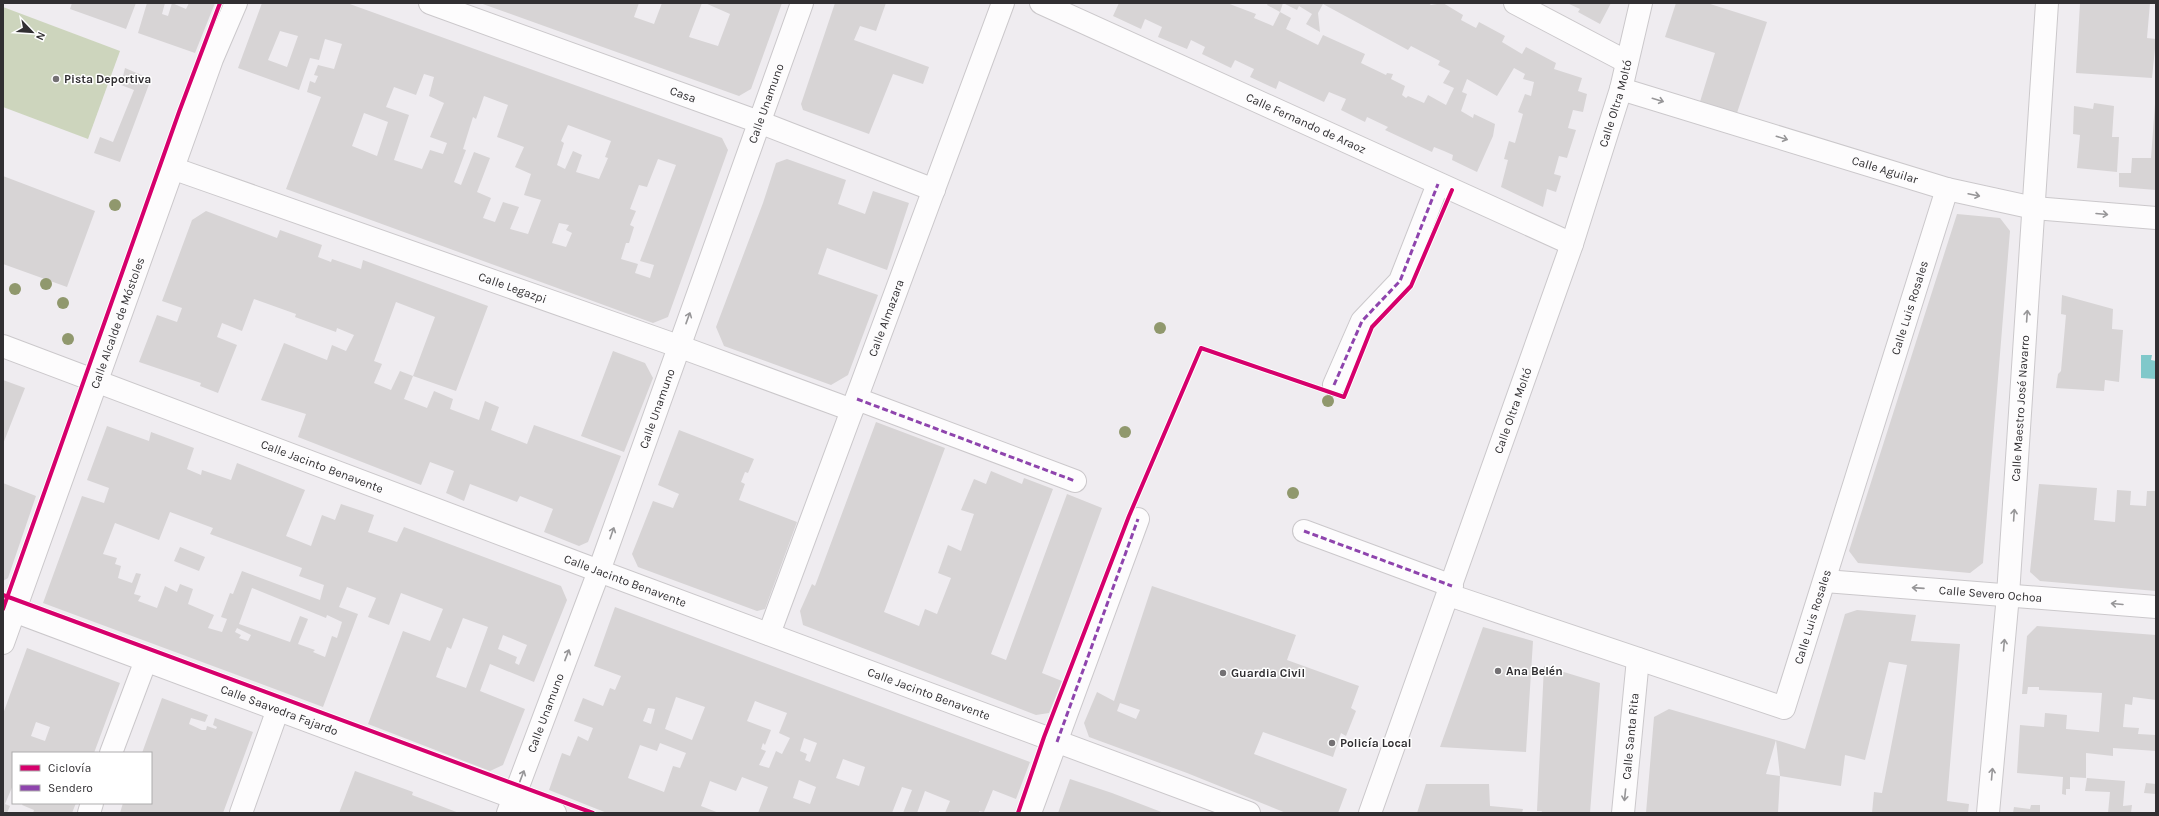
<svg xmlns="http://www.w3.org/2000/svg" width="2159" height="816" viewBox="0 0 2159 816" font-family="Karla,sans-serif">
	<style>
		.green { fill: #cdd5bd }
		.water { fill: #80c8ca }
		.building { fill: #d7d4d5; fill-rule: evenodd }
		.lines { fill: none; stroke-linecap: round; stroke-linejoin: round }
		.street-casing { stroke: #cbc8cb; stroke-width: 24 }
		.street { stroke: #fdfcfd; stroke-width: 22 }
		.quiet { stroke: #8e44ad; stroke-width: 3; stroke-dasharray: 6 3; stroke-linecap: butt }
		.cycleway-casing { stroke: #fff; stroke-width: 6 }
		.cycleway { stroke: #d6006c; stroke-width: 4 }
		.tree { fill: #90986d }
		.oneway { stroke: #979698 }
		.poi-dot { fill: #747174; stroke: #fff; stroke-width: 1.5 }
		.labels { text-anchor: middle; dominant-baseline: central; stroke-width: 3; stroke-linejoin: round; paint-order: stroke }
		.poi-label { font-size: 12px; font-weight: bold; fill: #312f32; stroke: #fff; text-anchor: start }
		.street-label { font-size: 12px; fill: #312f32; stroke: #fff }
	</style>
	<rect width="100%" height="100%" fill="#efecf0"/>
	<path class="green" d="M3 7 120 51 88 139 3 107Z"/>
	<path class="water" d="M2141 355H2152L2151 360 2156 361V379L2141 378Z"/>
	<path class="building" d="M72 3H136L126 29 70 9Z
		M147 3H165L162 14 168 16 172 3 186 9 189 3H215L195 53 138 33Z
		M262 3H347L722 138 728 150 668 317 653 323 286 189 321 97 307 92 310 81 315 83 318 76 314 75 318 65 334 69 342 44 325 39 319 60 310 58 299 90 238 68ZM280 31 298 36 287 67 268 60ZM424 74 434 77 429 96 444 103 430 137 447 143 443 154 430 150 422 169 394 160 409 115 386 107 394 87 416 95ZM484 96 508 105 497 137 524 147 515 167 531 174 524 195 541 200 528 234 510 229 519 207 503 202 495 222 483 218 491 198 477 192 490 158 474 152 461 185 454 182 466 150 463 149 473 117 476 119ZM364 113 388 122 377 156 352 146ZM568 125 611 141 605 157 608 158 599 179 576 172 582 155 573 151 565 169 557 165 564 143 561 141ZM658 159 676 165 640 261 654 265 650 278 635 273 638 264 621 259 626 243H629L634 227 630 225 636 211 630 209 639 185 647 187ZM559 223 569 225 566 230 572 233 566 247 552 243Z
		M480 3H639L634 17 654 24 662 3H702L689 37 718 46 730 14 705 3H782L751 89 739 96Z
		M835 3H886L876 31 860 26 854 40 929 67 923 84 893 74 869 134 803 110 801 104Z
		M1119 3H1227L1256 14 1254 18 1273 26 1280 12 1291 18 1286 29 1318 45 1323 35 1365 54 1361 63 1386 75 1387 73 1393 74 1391 79 1405 86 1402 95 1406 98 1408 96 1424 103 1428 95 1446 105 1454 88 1443 83 1450 71 1438 65 1440 61 1411 46 1408 50 1323 4 1318 13 1320 32 1306 24 1312 14 1299 6 1297 10 1283 3 1280 12 1267 5 1268 3H1428L1431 5 1443 3 1463 15 1461 20 1476 28 1479 22 1505 36 1502 42 1522 54 1526 47 1556 63 1554 69 1582 78 1578 91 1587 94 1583 112 1573 110 1568 128 1576 130 1567 158 1559 156 1554 174 1561 176 1556 192 1547 189 1543 207 1501 187 1508 160 1504 159 1509 141 1515 143 1523 114 1518 112 1525 94 1531 96 1534 82 1523 79 1525 74 1514 68 1497 96 1467 79 1462 92 1467 94 1461 111 1473 118 1474 114 1495 124 1493 136 1477 172 1452 160 1453 155 1444 151 1434 147 1432 152 1385 130 1388 127 1367 117 1365 122 1341 110 1346 99 1329 92 1324 102 1279 81 1276 89 1250 77 1254 69 1235 60 1231 68 1202 54 1205 47 1191 40 1187 49 1158 37 1162 27 1145 19 1141 29 1113 16Z
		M1567 3H1611L1600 24 1578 12 1580 9Z
		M1676 3H1707L1767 22 1736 116 1699 105 1715 53 1665 37Z
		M2080 3H2150L2147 38 2156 39 2152 78 2076 73Z
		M125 68 151 79 120 162 94 153 100 137 113 142 134 90 121 85Z
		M2094 103 2114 106 2112 137H2119L2117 172 2077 168 2080 135 2073 134 2074 106 2093 109Z
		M2155 104 2156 190 2119 187V173H2131L2132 158H2151Z
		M787 159 846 180 838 204 865 214 873 191 909 203 887 270 827 248 818 274 878 295 848 375 831 385 724 346 716 327 763 203 776 163Z
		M3 176 95 211 67 287 3 264Z
		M206 211 277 238 280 230 322 245 318 257 331 262 332 259 361 269 363 260 488 306 456 391 413 376 435 317 396 302 374 361 382 364 374 383 391 390 400 371 413 376 404 399 427 408 434 391 453 399 450 409 479 420 485 401 499 407 491 430 527 444 534 425 621 456 588 542 579 546 544 532 553 509 520 496 517 502 470 484 464 501 446 493 454 471 430 462 421 485 298 437 306 414 261 400 284 343 327 360 332 345 346 351 354 335 337 328 336 332 295 317 296 314 254 299 242 331 222 323 217 337 237 345 218 393 200 386 201 383 139 362 157 315 177 322 182 308 162 301 192 220Z
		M1957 214 2000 218 2010 231 1983 563 1970 573 1858 563 1849 551Z
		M2062 295 2113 309 2112 329 2123 330 2119 382 2105 380 2104 391 2056 388 2058 374 2061 371 2066 315 2061 314Z
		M613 351 645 363 653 378 624 452 581 436Z
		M3 380 25 388 3 444Z
		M876 422 945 448 884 612 919 626 925 609 937 614 951 578 938 573 948 545 961 551 974 514 961 510 974 479 986 484 991 471 1022 484 1024 478 1053 489 991 654 1006 660 1067 494 1102 508 1042 673 1062 681 1049 713 1036 715 803 625 800 611 812 584 815 586Z
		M107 426 149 441 151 432 194 448 187 469 201 475 202 470 231 480 237 463 305 490 286 536 311 546 322 515 335 520 341 504 374 515 368 532 397 542 404 527 561 586 567 600 534 682 490 664 480 691 525 709 503 765 490 771 368 724 403 631 430 641 443 609 401 593 389 625 368 617 376 598 347 587 339 607 358 614 323 707 43 603 82 496 104 503 109 488 87 480ZM170 512 213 528 210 534 302 568 299 576 324 585 320 600 242 571 233 594 230 593 221 617 227 619 222 632 208 628 214 615 188 604 193 589 180 584 177 592 165 586 157 608 138 601 141 596 134 594 141 574 136 573 132 583 118 578 121 566 115 564 117 558 103 554 115 523 159 540ZM252 588 326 618 327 615 342 622 337 638 332 636 325 657 313 652 315 650 298 644 308 619 300 616 290 642 239 624ZM463 618 488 627 466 688 436 677 447 647 451 649ZM237 628 251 635 248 641 239 638 241 635 235 632ZM503 635 527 645 519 665 515 663 517 657 498 649Z
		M679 430 754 459 748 473 745 472 741 482 745 484 739 500 797 522 765 609 757 611 638 567 632 554 653 501 673 508 679 494 658 485Z
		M3 483 36 496 8 578 3 581Z
		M2039 484 2097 488 2094 520 2115 522 2117 490 2131 491 2130 505 2146 506 2147 491H2156V591L2040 581 2030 572Z
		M180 547 205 557 199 571 174 561Z
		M1152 586 1296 635 1287 660 1359 686 1351 708 1356 711 1346 736 1341 733 1333 757 1263 732 1254 754 1347 789 1338 813H1286L1187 773 1089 737 1084 723 1097 692 1114 701ZM1120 703 1140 710 1136 719 1117 711Z
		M615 607 1030 762 1016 799 993 790 984 812 979 811V813H945L950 801 925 791 917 813H903L912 790 902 787 892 813H758L768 787 742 777 736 791 710 781 701 806 719 813H607L549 790 562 753 570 756 578 736 588 741 593 728 574 721 583 698 603 706 610 688 615 690 621 676 594 666ZM676 697 705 707 692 740 665 729ZM755 701 787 713 779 733 790 738 782 754 776 751 769 768 759 765 766 751 761 749 763 743 765 745 771 730 747 721ZM648 708 655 709 651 724 643 721ZM804 738 817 743 810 762 805 760 807 754 800 751ZM660 743 686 753 680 768 673 766 664 792 628 778 640 745 657 751ZM843 759 865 767 859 786 836 778ZM799 780 816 787 810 804 793 798Z
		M1857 610 1916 615 1911 641 1960 644 1947 801 1969 804 1968 813H1872L1874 792 1882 793 1907 665 1889 662 1865 760 1845 755 1841 786 1780 776 1776 740 1805 749 1845 614Z
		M2037 626 2156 635V700L2133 697 2132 705 2125 704 2123 727 2139 728 2138 734 2156 735V751L2113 748V756L2086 753V778L2070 777V789H2066V795L2062 794 2063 777 2017 773 2020 725 2044 727 2045 713 2067 715 2066 729 2099 732 2102 693 2039 690V687H2028L2027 694H2022L2027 636Z
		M1483 627 1533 641 1526 752 1440 747Z
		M27 648 120 683 94 753H13V785L5 804 10 806 7 813H3V714ZM36 722 50 727 45 741 31 736Z
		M1544 666 1600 683 1590 813H1541L1542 811H1537Z
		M162 698 208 715 205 722 191 718 189 724 202 730H206L207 726 216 729 217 727 213 725 215 718 253 732 223 813H120L123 803H151V753H142Z
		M1669 709 1776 740 1766 774 1780 776 1778 813H1646L1654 717Z
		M355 771 413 792 412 795 459 813H339Z
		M2087 778 2125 781 2123 806 2132 805 2131 813H2108L2110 792 2085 791Z
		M1070 779 1112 793 1164 813H1058Z
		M2146 783 2156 784V794L2144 793Z
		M1426 784H1489L1490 806 1523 809 1522 813H1417Z
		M23 803H76L72 813H33L34 810 22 805Z
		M2031 805H2040V813H2013L2014 807 2030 809Z"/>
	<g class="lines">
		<defs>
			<g id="street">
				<path id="s1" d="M430 3 759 122 934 190"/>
				<path id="s2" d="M1041 3 1572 244"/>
				<path d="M1515 3 1627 62"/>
				<path id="s3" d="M1621 89 1947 189 2034 208 2156 218"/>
				<path id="s4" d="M172 168 678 346 852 410"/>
				<path id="s5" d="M3 346 599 571 1249 813"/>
				<path d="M1334 385 1362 321 1400 281 1438 184"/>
				<path d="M857 399 1075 481"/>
				<path d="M1304 531 1452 586"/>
				<path id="s6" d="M1825 581 2156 607"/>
				<path id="s7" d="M1449 595 1784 708 1947 189"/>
				<path id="s8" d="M3 607 555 813"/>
				<path id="s9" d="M769 634 1003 3"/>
				<path id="s10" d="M3 643 212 59 236 3"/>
				<path d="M111 753 146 660"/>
				<path d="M89 813 92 803"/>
				<path d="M241 813 278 709"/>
				<path id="s11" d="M508 813 599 571 802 3"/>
				<path d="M1030 813 1138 519"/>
				<path id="s12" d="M1370 813 1572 244 1621 89 1641 3"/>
				<path id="s13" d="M1623 813 1638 659"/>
				<path id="s14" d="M1988 813 2008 595 2047 3"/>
			</g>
		</defs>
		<use href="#street" class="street-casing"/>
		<use href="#street" class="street"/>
		<path class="quiet" d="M1334 385 1362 321 1400 281 1438 184
			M857 399 1075 481
			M1304 531 1452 586
			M1057 742 1138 519"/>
		<defs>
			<path id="cycleway" d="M3 595 593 813
				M3 609 179 112 220 3
				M1018 813 1044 737 1129 516 1201 348 1344 397 1372 327 1411 286 1452 190"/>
		</defs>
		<use href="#cycleway" class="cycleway-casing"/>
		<use href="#cycleway" class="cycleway"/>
	</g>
	<g class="tree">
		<circle cx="115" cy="205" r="6"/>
		<circle cx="46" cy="284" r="6"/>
		<circle cx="15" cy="289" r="6"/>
		<circle cx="63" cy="303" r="6"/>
		<circle cx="1160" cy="328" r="6"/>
		<circle cx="68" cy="339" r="6"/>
		<circle cx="1328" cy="401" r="6"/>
		<circle cx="1125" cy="432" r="6"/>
		<circle cx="1293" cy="493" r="6"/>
	</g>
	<defs><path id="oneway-shaft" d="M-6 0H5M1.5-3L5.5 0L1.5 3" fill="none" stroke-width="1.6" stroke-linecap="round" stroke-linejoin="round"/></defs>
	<g class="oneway">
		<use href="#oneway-shaft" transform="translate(1658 100) rotate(17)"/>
		<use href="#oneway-shaft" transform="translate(1782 138) rotate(17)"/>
		<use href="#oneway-shaft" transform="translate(1974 195) rotate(12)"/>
		<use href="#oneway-shaft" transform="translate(2102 214) rotate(5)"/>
		<use href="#oneway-shaft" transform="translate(2027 316) rotate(-86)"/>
		<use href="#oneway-shaft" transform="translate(688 318) rotate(-70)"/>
		<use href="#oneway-shaft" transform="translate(2014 515) rotate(-86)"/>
		<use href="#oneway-shaft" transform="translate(612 533) rotate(-71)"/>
		<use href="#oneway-shaft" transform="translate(1918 588) rotate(-176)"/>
		<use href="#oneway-shaft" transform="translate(2117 604) rotate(-175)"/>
		<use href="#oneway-shaft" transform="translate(2004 645) rotate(-85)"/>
		<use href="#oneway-shaft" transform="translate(567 655) rotate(-69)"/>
		<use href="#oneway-shaft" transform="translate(1992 774) rotate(-85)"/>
		<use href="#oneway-shaft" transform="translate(522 776) rotate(-69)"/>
		<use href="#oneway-shaft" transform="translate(1625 795) rotate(96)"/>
	</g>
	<g class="poi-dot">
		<circle cx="56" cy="79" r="4"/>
		<circle cx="1498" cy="671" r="4"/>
		<circle cx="1223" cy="673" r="4"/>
		<circle cx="1332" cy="743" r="4"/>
	</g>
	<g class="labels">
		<g class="poi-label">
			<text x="64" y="79">Pista Deportiva</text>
			<text x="1506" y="671">Ana Belén</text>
			<text x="1231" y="673">Guardia Civil</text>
			<text x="1340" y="743">Policía Local</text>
		</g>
		<g class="street-label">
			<text stroke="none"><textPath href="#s1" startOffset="269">Casa</textPath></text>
			<text stroke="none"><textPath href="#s11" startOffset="755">Calle Unamuno</textPath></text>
			<text stroke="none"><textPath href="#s12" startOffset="751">Calle Oltra Moltó</textPath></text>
			<text stroke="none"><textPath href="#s2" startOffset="291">Calle Fernando de Araoz</textPath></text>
			<text stroke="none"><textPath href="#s3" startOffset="276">Calle Aguilar</textPath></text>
			<text stroke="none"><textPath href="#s4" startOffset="361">Calle Legazpi</textPath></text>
			<text stroke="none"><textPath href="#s7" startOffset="773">Calle Luis Rosales</textPath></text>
			<text stroke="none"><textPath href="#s9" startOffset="337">Calle Almazara</textPath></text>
			<text stroke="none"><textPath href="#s10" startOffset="340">Calle Alcalde de Móstoles</textPath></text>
			<text stroke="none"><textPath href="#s14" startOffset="406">Calle Maestro José Navarro</textPath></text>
			<text stroke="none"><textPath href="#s11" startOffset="431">Calle Unamuno</textPath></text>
			<text stroke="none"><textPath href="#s12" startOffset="427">Calle Oltra Moltó</textPath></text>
			<text stroke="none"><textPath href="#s5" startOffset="341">Calle Jacinto Benavente</textPath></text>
			<text stroke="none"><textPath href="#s5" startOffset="665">Calle Jacinto Benavente</textPath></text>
			<text stroke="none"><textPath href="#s6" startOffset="166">Calle Severo Ochoa</textPath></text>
			<text stroke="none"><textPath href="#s7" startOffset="449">Calle Luis Rosales</textPath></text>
			<text stroke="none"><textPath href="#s5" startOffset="989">Calle Jacinto Benavente</textPath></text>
			<text stroke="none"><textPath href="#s8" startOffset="295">Calle Saavedra Fajardo</textPath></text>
			<text stroke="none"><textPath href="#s11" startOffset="107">Calle Unamuno</textPath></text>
			<text stroke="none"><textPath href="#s13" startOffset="77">Calle Santa Rita</textPath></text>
		</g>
	</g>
	<rect width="2159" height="816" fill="none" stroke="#312f32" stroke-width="8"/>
	<rect x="12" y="752" width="140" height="52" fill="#ffffff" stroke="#adacad"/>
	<rect x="20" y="765" width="20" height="6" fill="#d6006c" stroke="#adacad"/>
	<text x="48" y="772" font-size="12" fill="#312f32">Ciclovía</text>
	<rect x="20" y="785" width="20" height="6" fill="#8e44ad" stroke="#adacad"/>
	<text x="48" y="792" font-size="12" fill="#312f32">Sendero</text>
	<g transform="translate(32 32) rotate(115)" stroke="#ffffff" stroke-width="3" paint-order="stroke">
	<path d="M0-3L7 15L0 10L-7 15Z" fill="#312f32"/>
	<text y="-6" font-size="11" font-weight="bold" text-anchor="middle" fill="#312f32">N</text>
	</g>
</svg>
